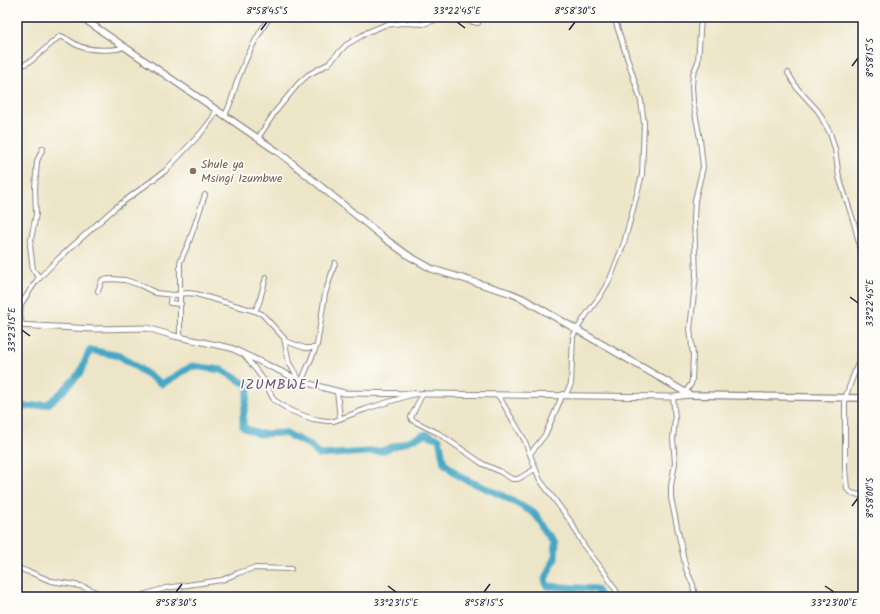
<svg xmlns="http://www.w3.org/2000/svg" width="880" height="614" viewBox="0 0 880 614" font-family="Kalam,sans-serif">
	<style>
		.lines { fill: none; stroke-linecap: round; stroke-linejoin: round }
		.river { stroke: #45a7c5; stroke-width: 7 }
		.minor-casing { stroke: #888481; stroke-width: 6 }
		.tertiary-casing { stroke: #888481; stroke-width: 7 }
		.secondary-casing { stroke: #888481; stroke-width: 8 }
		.minor { stroke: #fff; stroke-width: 4 }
		.tertiary { stroke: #fff; stroke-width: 5 }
		.secondary { stroke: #fff; stroke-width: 5.5 }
		.ticks { fill: none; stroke: #22223b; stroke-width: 1.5 }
		.education-dot { fill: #8d6e63; stroke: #fdfcf7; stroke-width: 1.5 }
		.labels { text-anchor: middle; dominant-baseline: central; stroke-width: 3.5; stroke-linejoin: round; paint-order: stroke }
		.education-label { font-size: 12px; fill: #785e54; stroke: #fdfcf7; text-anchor: start }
		.quarter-label { font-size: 14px; letter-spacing: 1px; fill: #6a5171; stroke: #fdfcf7 }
		.neatline { fill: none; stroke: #22223b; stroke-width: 1.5 }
		.ticks-label { font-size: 10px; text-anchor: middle; fill: #22223b }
	</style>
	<rect width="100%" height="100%" fill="#fdfcf7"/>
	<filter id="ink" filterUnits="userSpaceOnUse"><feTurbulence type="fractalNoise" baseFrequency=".025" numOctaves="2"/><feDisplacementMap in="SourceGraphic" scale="8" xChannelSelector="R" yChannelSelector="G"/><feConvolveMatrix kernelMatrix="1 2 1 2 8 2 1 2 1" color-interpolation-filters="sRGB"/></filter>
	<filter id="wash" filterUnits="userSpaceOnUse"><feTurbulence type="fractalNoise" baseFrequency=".012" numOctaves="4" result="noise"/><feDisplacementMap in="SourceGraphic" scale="16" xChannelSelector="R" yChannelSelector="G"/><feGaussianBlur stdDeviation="0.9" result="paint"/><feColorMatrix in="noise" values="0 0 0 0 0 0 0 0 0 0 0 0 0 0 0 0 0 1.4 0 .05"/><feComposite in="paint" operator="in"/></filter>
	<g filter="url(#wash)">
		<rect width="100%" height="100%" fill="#ede5c7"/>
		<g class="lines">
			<path class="river" d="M17 403 26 407 48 404 62 392 80 373 90 350 120 356 162 384 192 366 222 370 249 386 243 417V427L258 434 284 433 310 445 319 455 382 451 426 434 439 439 444 463 460 477 501 495 534 513 556 541 555 558 545 579 547 586 596 589 601 597"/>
		</g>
	</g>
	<g filter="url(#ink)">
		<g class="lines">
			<defs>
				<path id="minor" d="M452 17 478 23
					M17 68 31 61 60 36C67 38 72 43 79 46 87 50 117 52 125 46
					M788 73 797 88 818 111 830 133 835 149 839 177 854 223 863 259
					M225 115C232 103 234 89 239 76 247 56 257 35 270 17
					M258 138 275 112 299 83 308 75 328 64 346 45 368 32 385 25 403 23 423 24 445 17
					M40 278 33 270 30 245 36 214 35 188 37 161 43 148
					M98 291 102 280 111 279 125 280 140 285 156 293 173 295 188 293 196 294 255 311 262 314 284 338 289 363 299 379
					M171 295 170 303 181 304
					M255 311 259 303 266 277
					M22 326 20 315 21 304 37 280 58 259 115 208 165 171 201 133 212 119 217 109
					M180 337V262L189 242 205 195
					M285 341 305 348H316
					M863 350 845 398V469L847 489 852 493 863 496
					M245 356 263 379 274 400 291 411 313 419 327 421H334L366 409 414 394
					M302 380 317 345 325 294 335 263
					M337 391 340 419
					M423 393 411 417 412 420 438 433 483 464 499 471 512 479H518L535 469
					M685 393 691 384 692 380 693 355 690 329 696 276 694 218 695 200 703 167 700 139 693 102 692 86 693 74 698 62 701 17
					M566 394 571 384 573 336 584 318 600 296 610 279 624 243 642 175 644 124 641 101 614 17
					M498 395 524 439 540 480 571 522 584 546 605 573 620 597
					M673 397 675 419 673 439 675 463 671 486V498L686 569 693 585 695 597
					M530 454 545 435 563 394
					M17 567C24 571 30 572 37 575 42 577 47 580 52 581 71 585 87 584 102 597
					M136 597 166 588 222 580 238 573 254 568 291 569"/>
				<path id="tertiary" d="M17 325 94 329 147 328 174 336 231 348 299 380 317 386 344 393 673 397 690 395"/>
				<path id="secondary" d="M81 17 281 154 384 238 409 256 432 269 510 293 522 298 690 395 863 398"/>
			</defs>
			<use href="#minor" class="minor-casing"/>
			<use href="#tertiary" class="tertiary-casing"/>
			<use href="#secondary" class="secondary-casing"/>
			<use href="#minor" class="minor"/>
			<use href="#tertiary" class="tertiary"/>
			<use href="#secondary" class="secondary"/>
		</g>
	</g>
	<path class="ticks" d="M457 22 465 28M261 30 267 22M569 30 575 22M852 66 858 58M850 297 858 303M22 330 30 336M852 506 858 498M388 586 396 592M825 586 834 592M176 592 182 584M484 592 490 584"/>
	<circle class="education-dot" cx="193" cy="171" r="4"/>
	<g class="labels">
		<g class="education-label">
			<text x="201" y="164">Shule ya<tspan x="201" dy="14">Msingi Izumbwe</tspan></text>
		</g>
		<g class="quarter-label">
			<text x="280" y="385">IZUMBWE I</text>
		</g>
	</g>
	<rect width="880" height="614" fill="none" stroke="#fdfcf7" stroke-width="44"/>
	<rect x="22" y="22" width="836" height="570" class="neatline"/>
	<g class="ticks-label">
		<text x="267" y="14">8°58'45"S</text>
		<text x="457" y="14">33°22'45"E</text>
		<text x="575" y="14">8°58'30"S</text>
		<text transform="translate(869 58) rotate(-90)" y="4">8°58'15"S</text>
		<text transform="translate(869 303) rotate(-90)" y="4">33°22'45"E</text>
		<text transform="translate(11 330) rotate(-90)" y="4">33°23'15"E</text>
		<text transform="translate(869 498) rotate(-90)" y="4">8°58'00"S</text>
		<text x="176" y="606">8°58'30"S</text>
		<text x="396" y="606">33°23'15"E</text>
		<text x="484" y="606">8°58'15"S</text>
		<text x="834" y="606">33°23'00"E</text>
	</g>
</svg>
